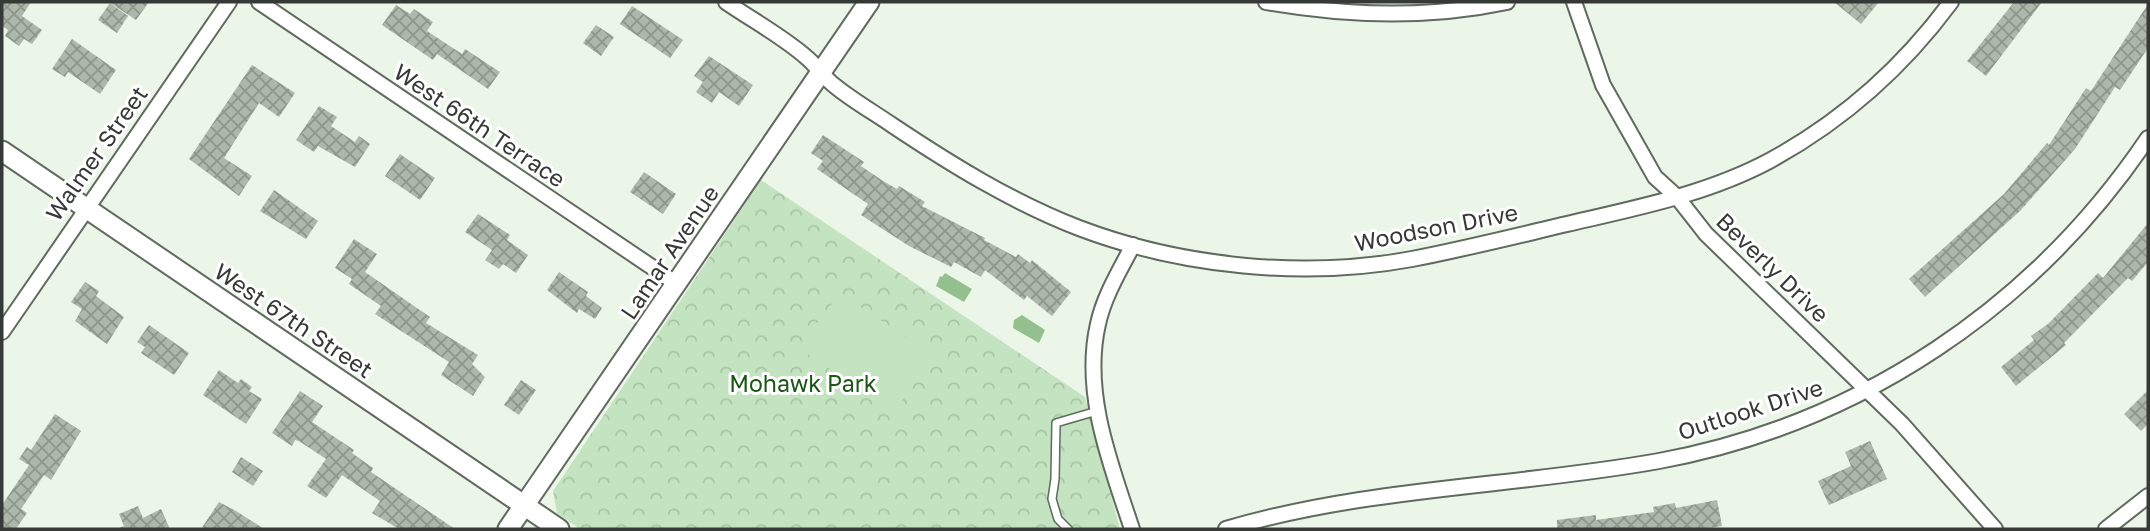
<svg xmlns="http://www.w3.org/2000/svg" width="2150" height="531" viewBox="0 0 2150 531" font-family="'Golos Text',sans-serif">
	<style>
		.park { fill: url(#park-crowns) }
		.pitch { fill: #c4e3c0 }
		.water { fill: #94c08e }
		.building { fill: url(#building-cross-hatch) }
		.lines { fill: none; stroke-linecap: round; stroke-linejoin: round }
		.lane-casing { stroke: #606a5f; stroke-width: 10 }
		.street-casing { stroke: #606a5f; stroke-width: 18 }
		.secondary-casing { stroke: #606a5f; stroke-width: 23 }
		.lane { stroke: #fff; stroke-width: 7 }
		.street { stroke: #fff; stroke-width: 14 }
		.secondary { stroke: #fff; stroke-width: 19 }
		.labels { text-anchor: middle; dominant-baseline: central; stroke-width: 6; stroke-linejoin: round; paint-order: stroke }
		.street-label { font-size: 23px; fill: #363a36; stroke: #fff }
		.park-label { font-size: 23px; fill: #1a5614; stroke: #fff }
	</style>
	<defs>
		<pattern id="park-crowns" width="20" height="18" patternUnits="userSpaceOnUse" patternTransform="scale(1.75)"><rect width="20" height="18" fill="#c4e3c0"/><path d="M2 6a3 3 0 1 1 6 0M12 15a3 3 0 1 1 6 0" fill="none" stroke="#a9c4a6"/></pattern>
		<pattern id="building-cross-hatch" width="8" height="8" patternUnits="userSpaceOnUse" patternTransform="scale(1.75)"><rect width="8" height="8" fill="#adb7ab"/><path d="M0 0l8 8M0 8l8-8" fill="none" stroke="#8e968c"/></pattern>
	</defs>
	<rect width="100%" height="100%" fill="#ebf6e9"/>
	<path class="park" d="M761 180 1085 397 1120 529H580L557 513 553 491Z"/>
	<path class="pitch" d="M840 293 934 356 894 412 799 348Z"/>
	<path class="water" d="M945 273 972 289 964 302 936 286 940 276 942 277Z
		M1022 315 1045 330 1039 343 1013 328 1014 320Z"/>
	<path class="building" d="M2 2H31L22 16 42 30 32 44 24 39 19 46 5 36 8 30 2 26Z
		M109 2H149L136 20Z
		M1834 2H1879L1861 24Z
		M2014 2H2042L1986 76 1967 61Z
		M110 3 128 16 117 33 98 20Z
		M2148 4V48L2120 90 2115 87 2075 149 2020 211 1925 297 1909 279 2004 194 2047 143 2049 145 2086 88 2091 91Z
		M396 5 410 14 414 9 433 22 427 31 462 54 465 49 500 72 488 89 437 54 433 60 382 25Z
		M632 6 683 40 670 58 620 24Z
		M596 25 614 37 601 56 583 43Z
		M72 39 116 70 100 94 68 72 65 77 52 69Z
		M709 56 753 85 739 106 719 92 712 103 696 92 703 82 694 76Z
		M252 65 295 93 279 117 259 103 224 158 252 176 239 196 189 159Z
		M319 106 337 117 331 126 355 142 359 136 370 144 355 167 318 146 314 152 296 140Z
		M823 135 864 162 861 166 883 181 897 189 899 186 925 202 922 206 985 238 984 240 1016 257 1018 254 1030 263 1032 260 1071 292 1052 316 1027 296 1024 300 985 270 981 277 954 262 951 267 909 246 861 215 868 204 817 169 823 161 811 153Z
		M400 154 435 178 420 200 385 176Z
		M644 172 676 194 663 214 630 192Z
		M274 190 318 221 306 239 260 211Z
		M478 214 510 235 507 240 528 255 516 273 503 264 499 269 485 260 492 250 465 232Z
		M2148 223V262L2132 281 2128 278 2064 343 2066 345 2016 386 2001 367 2034 340 2031 336 2048 324 2098 273 2103 278Z
		M354 239 377 254 365 272 430 317 426 323 478 355 472 364 485 377 473 396 441 375 449 362 375 314 381 306 349 284 352 279 335 268Z
		M559 272 588 292 586 296 602 308 595 319 579 309 577 313 547 290Z
		M85 282 99 291 96 296 124 317 107 344 75 321 82 309 71 302Z
		M149 325 189 353 174 375 141 353 145 347 137 342Z
		M219 370 238 383 241 379 252 387 249 391 262 399 246 424 203 395Z
		M521 380 536 390 519 415 504 405Z
		M2148 390V424L2141 431 2124 414Z
		M300 391 323 406 312 422 354 450 352 453 373 468 371 472 455 529H399L372 513 380 501 342 475 326 498 307 486 326 459 299 441 295 440 292 446 272 433Z
		M55 414 81 431 51 480 44 475 21 509 27 513 16 529H2V505L29 465 19 459 27 447 31 450Z
		M1870 441 1887 479 1829 505 1818 481 1851 466 1845 452Z
		M241 457 263 471 253 486 232 472Z
		M1717 500 1722 526 1703 529H1557V520L1596 515V520L1654 512 1653 507 1675 503 1676 508Z
		M219 502 236 511 264 529H201Z
		M138 506 143 518 161 509 170 529H117L124 526 119 514Z"/>
	<g class="lines">
		<defs>
			<path id="lane" d="M1068 529 1058 519 1052 499 1055 479 1056 423 1097 411"/>
			<path id="street" d="M259 2 677 284
				M726 2C752 20 782 36 806 57 816 65 824 78 835 86 852 100 873 112 892 125 952 165 1012 202 1079 228 1182 267 1304 279 1412 259 1464 249 1516 236 1567 224 1636 208 1708 194 1771 160 1842 121 1903 67 1951 2
				M1266 2C1346 16 1427 19 1507 2
				M1574 2 1603 85 1655 177 1677 197 1706 234 1902 424 1995 529
				M2 332 229 2
				M1132 529C1111 465 1082 393 1098 324 1104 296 1120 270 1133 245
				M1226 529C1367 487 1515 487 1659 461 1860 424 2034 307 2148 138
				M2106 529 2148 496"/>
			<path id="secondary" d="M2 151 559 529
				M508 529 869 2"/>
		</defs>
		<use href="#lane" class="lane-casing"/>
		<use href="#street" class="street-casing"/>
		<use href="#secondary" class="secondary-casing"/>
		<use href="#lane" class="lane"/>
		<use href="#street" class="street"/>
		<use href="#secondary" class="secondary"/>
	</g>
	<g class="labels">
		<g class="street-label">
			<text transform="translate(480 125) rotate(34)">West 66th Terrace</text>
			<text transform="translate(96 153) rotate(-55)">Walmer Street</text>
			<text transform="translate(1436 227) rotate(-11)">Woodson Drive</text>
			<text transform="translate(669 252) rotate(-56)">Lamar Avenue</text>
			<text transform="translate(1773 267) rotate(44)">Beverly Drive</text>
			<text transform="translate(294 320) rotate(34)">West 67th Street</text>
			<text transform="translate(1750 409) rotate(-18)">Outlook Drive</text>
		</g>
		<g class="park-label">
			<text x="803" y="383">Mohawk Park</text>
		</g>
	</g>
	<rect width="2150" height="531" fill="none" stroke="#363a36" stroke-width="7"/>
</svg>
